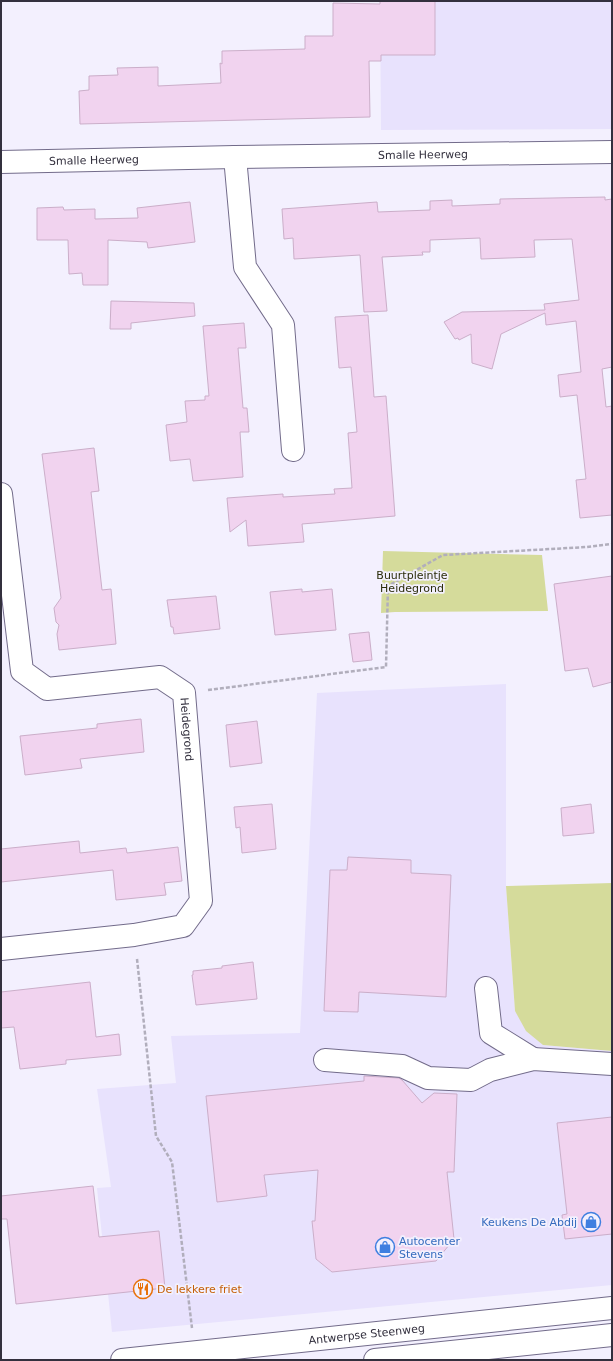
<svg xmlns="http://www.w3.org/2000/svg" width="613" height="1361" viewBox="0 0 613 1361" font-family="'DejaVu Sans',sans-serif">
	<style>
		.built { fill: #e8e2fd }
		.green { fill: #d5db9b }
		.building { fill: #f1d3ef; stroke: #cbaec9 }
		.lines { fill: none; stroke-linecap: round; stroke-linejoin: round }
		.minor-casing { stroke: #726b8a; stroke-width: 24 }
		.major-casing { stroke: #726b8a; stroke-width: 24 }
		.path { stroke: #b1aebc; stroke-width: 2.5; stroke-dasharray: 4 2; stroke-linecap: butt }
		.minor { stroke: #fff; stroke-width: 22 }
		.major { stroke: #fff; stroke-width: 22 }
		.labels { text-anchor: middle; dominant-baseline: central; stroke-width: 3.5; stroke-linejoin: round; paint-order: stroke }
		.street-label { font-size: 11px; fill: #33303e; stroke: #f3f0fe }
		.park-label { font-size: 11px; fill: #2b2d0a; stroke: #f3f0fe }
		.shop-label { font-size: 11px; fill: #366cbe; stroke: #f3f0fe; text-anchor: end }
		.food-label { font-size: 11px; fill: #c56008; stroke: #f3f0fe; text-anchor: start }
	</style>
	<rect width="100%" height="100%" fill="#f3f0fe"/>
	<path class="built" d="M380 1H612V129L381 130Z
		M506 684V886L515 1011 543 1045 612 1051V1285L112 1332 97 1188 111 1187 97 1089 176 1083 171 1036 300 1033 317 693Z"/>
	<path class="green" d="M383 551 542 555 548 611 395 612 381 613Z
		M612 883V1051L543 1045 526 1031 515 1011 506 886Z"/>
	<path class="building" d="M380 1H435V55H381V61H369L370 117 80 124 79 91 89 90V76L118 75 117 68 158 67V86L221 83 220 63 222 64V51L305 49V36H333V3L380 4Z
		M605 197V200L612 199V367L602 369 606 407 612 406V515L580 518 576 480 586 479 577 395 560 397 558 375 581 372 576 321 546 325 545 313 501 334 492 369 472 363 471 334 459 340 458 338 455 339 444 322 462 312 545 310 544 304 579 300 572 239 534 240 535 257 481 259 480 238 430 240V252H422L423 255 382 257 387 311 364 312 360 255 294 259 293 238 284 239 282 209 377 202 378 212 430 210V201L452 200V206L500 204V199Z
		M190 202 195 242 148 248 147 242 108 240V285H83L82 273 69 274 68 240H37V208L63 207 64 210 95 209V219L138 218 137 208Z
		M111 301 194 303 195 316 131 323V329H110Z
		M368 315 374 397 386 396 395 516 302 524 304 542 248 546 246 520 230 532 227 498 283 494V497L335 494 334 489 352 488 348 433 357 432 351 367 339 368 335 317Z
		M244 323 246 348H238L243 408H247L249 432H240L243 477 193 481 190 459 170 461 166 425 187 422 185 401 205 400V396H209L203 326Z
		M94 448 99 491 91 492 102 590 111 589 116 644 59 650 57 634 59 625 56 622 54 608 61 598 42 454Z
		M612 576V682L593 687 588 668 565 671 554 584Z
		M302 589V592L332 589 336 630 275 635 270 592Z
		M216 596 220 629 174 634 173 627H171L167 600Z
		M369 632 372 660 353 662 349 634Z
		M141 719 144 752 80 759 82 768 25 775 20 736 97 728V724Z
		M257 721 262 763 230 767 226 725Z
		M272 804 276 849 242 853 240 827 236 828 234 807Z
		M591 804 594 833 563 836 561 808Z
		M79 841 80 853 126 848 127 853 178 847 182 881 164 883 166 895 116 900 113 870 1 882V849Z
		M348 857 411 860V873L451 875 446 997 359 992 358 1012 324 1011 330 870H347Z
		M253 962 257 999 196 1005 192 975H193V971L222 968V966Z
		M90 982 96 1037 119 1034 121 1055 66 1060V1064L20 1069 14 1027 1 1028V992Z
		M364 1076 399 1078 402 1080 422 1103 434 1093 457 1094 454 1172H447L454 1239 436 1261 332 1272 316 1259 312 1221H315L318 1170 264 1175 267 1196 217 1202 206 1096 364 1081Z
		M612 1117V1234L565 1239 562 1215 567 1214 557 1123Z
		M93 1186 99 1237 159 1231 165 1288 16 1304 7 1219H1V1196Z"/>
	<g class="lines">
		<defs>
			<g id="minor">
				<path d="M235 157 245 267 283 325 293 450"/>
				<path id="s1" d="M1 162 235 157 612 152"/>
				<path id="s2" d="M1 494 22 671 47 689 160 677 184 693 201 901 183 926 134 935 1 949"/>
				<path d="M486 988 491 1033 533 1059"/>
				<path d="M325 1060 402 1066 428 1078 471 1080 490 1070 533 1059 612 1064"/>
			</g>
			<g id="major">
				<path id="s3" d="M122 1360 612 1308"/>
				<path d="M375 1360 612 1335"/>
			</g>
		</defs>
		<use href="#minor" class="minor-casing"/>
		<use href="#major" class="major-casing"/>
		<path class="path" d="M208 690 386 667 388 586 443 555 587 547 612 544
			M137 959 156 1136 172 1162 192 1328"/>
		<use href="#minor" class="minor"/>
		<use href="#major" class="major"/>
	</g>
	<defs>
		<symbol id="shop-ring" viewBox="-11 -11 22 22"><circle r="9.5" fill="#f3f0fe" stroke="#3f7fe0" stroke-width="1.5"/><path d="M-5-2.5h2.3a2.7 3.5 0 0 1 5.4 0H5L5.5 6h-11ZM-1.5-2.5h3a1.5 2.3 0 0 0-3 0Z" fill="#3f7fe0"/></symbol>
		<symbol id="restaurant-ring" viewBox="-11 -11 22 22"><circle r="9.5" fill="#f3f0fe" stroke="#e8710a" stroke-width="1.5"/><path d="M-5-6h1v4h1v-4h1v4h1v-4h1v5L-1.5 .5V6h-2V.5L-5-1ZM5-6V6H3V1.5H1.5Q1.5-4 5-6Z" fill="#e8710a"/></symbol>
	</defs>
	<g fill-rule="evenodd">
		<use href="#shop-ring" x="580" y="1211" width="22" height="22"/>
		<use href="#shop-ring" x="374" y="1236" width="22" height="22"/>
		<use href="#restaurant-ring" x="132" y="1278" width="22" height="22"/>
	</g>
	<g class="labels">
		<g class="street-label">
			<text stroke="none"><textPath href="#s1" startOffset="422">Smalle Heerweg</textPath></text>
			<text stroke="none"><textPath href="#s1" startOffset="93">Smalle Heerweg</textPath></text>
			<text stroke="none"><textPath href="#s2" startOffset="388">Heidegrond</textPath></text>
			<text stroke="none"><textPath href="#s3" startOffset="246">Antwerpse Steenweg</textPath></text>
		</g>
		<g class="park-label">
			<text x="412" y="575">Buurtpleintje<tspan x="412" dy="13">Heidegrond</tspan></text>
		</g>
		<g class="shop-label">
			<text x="577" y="1222">Keukens De Abdij</text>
			<text x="399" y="1241" text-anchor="start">Autocenter<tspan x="399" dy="13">Stevens</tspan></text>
		</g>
		<g class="food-label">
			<text x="157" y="1289">De lekkere friet</text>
		</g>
	</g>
	<rect width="613" height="1361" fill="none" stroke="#33303e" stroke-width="4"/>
</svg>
